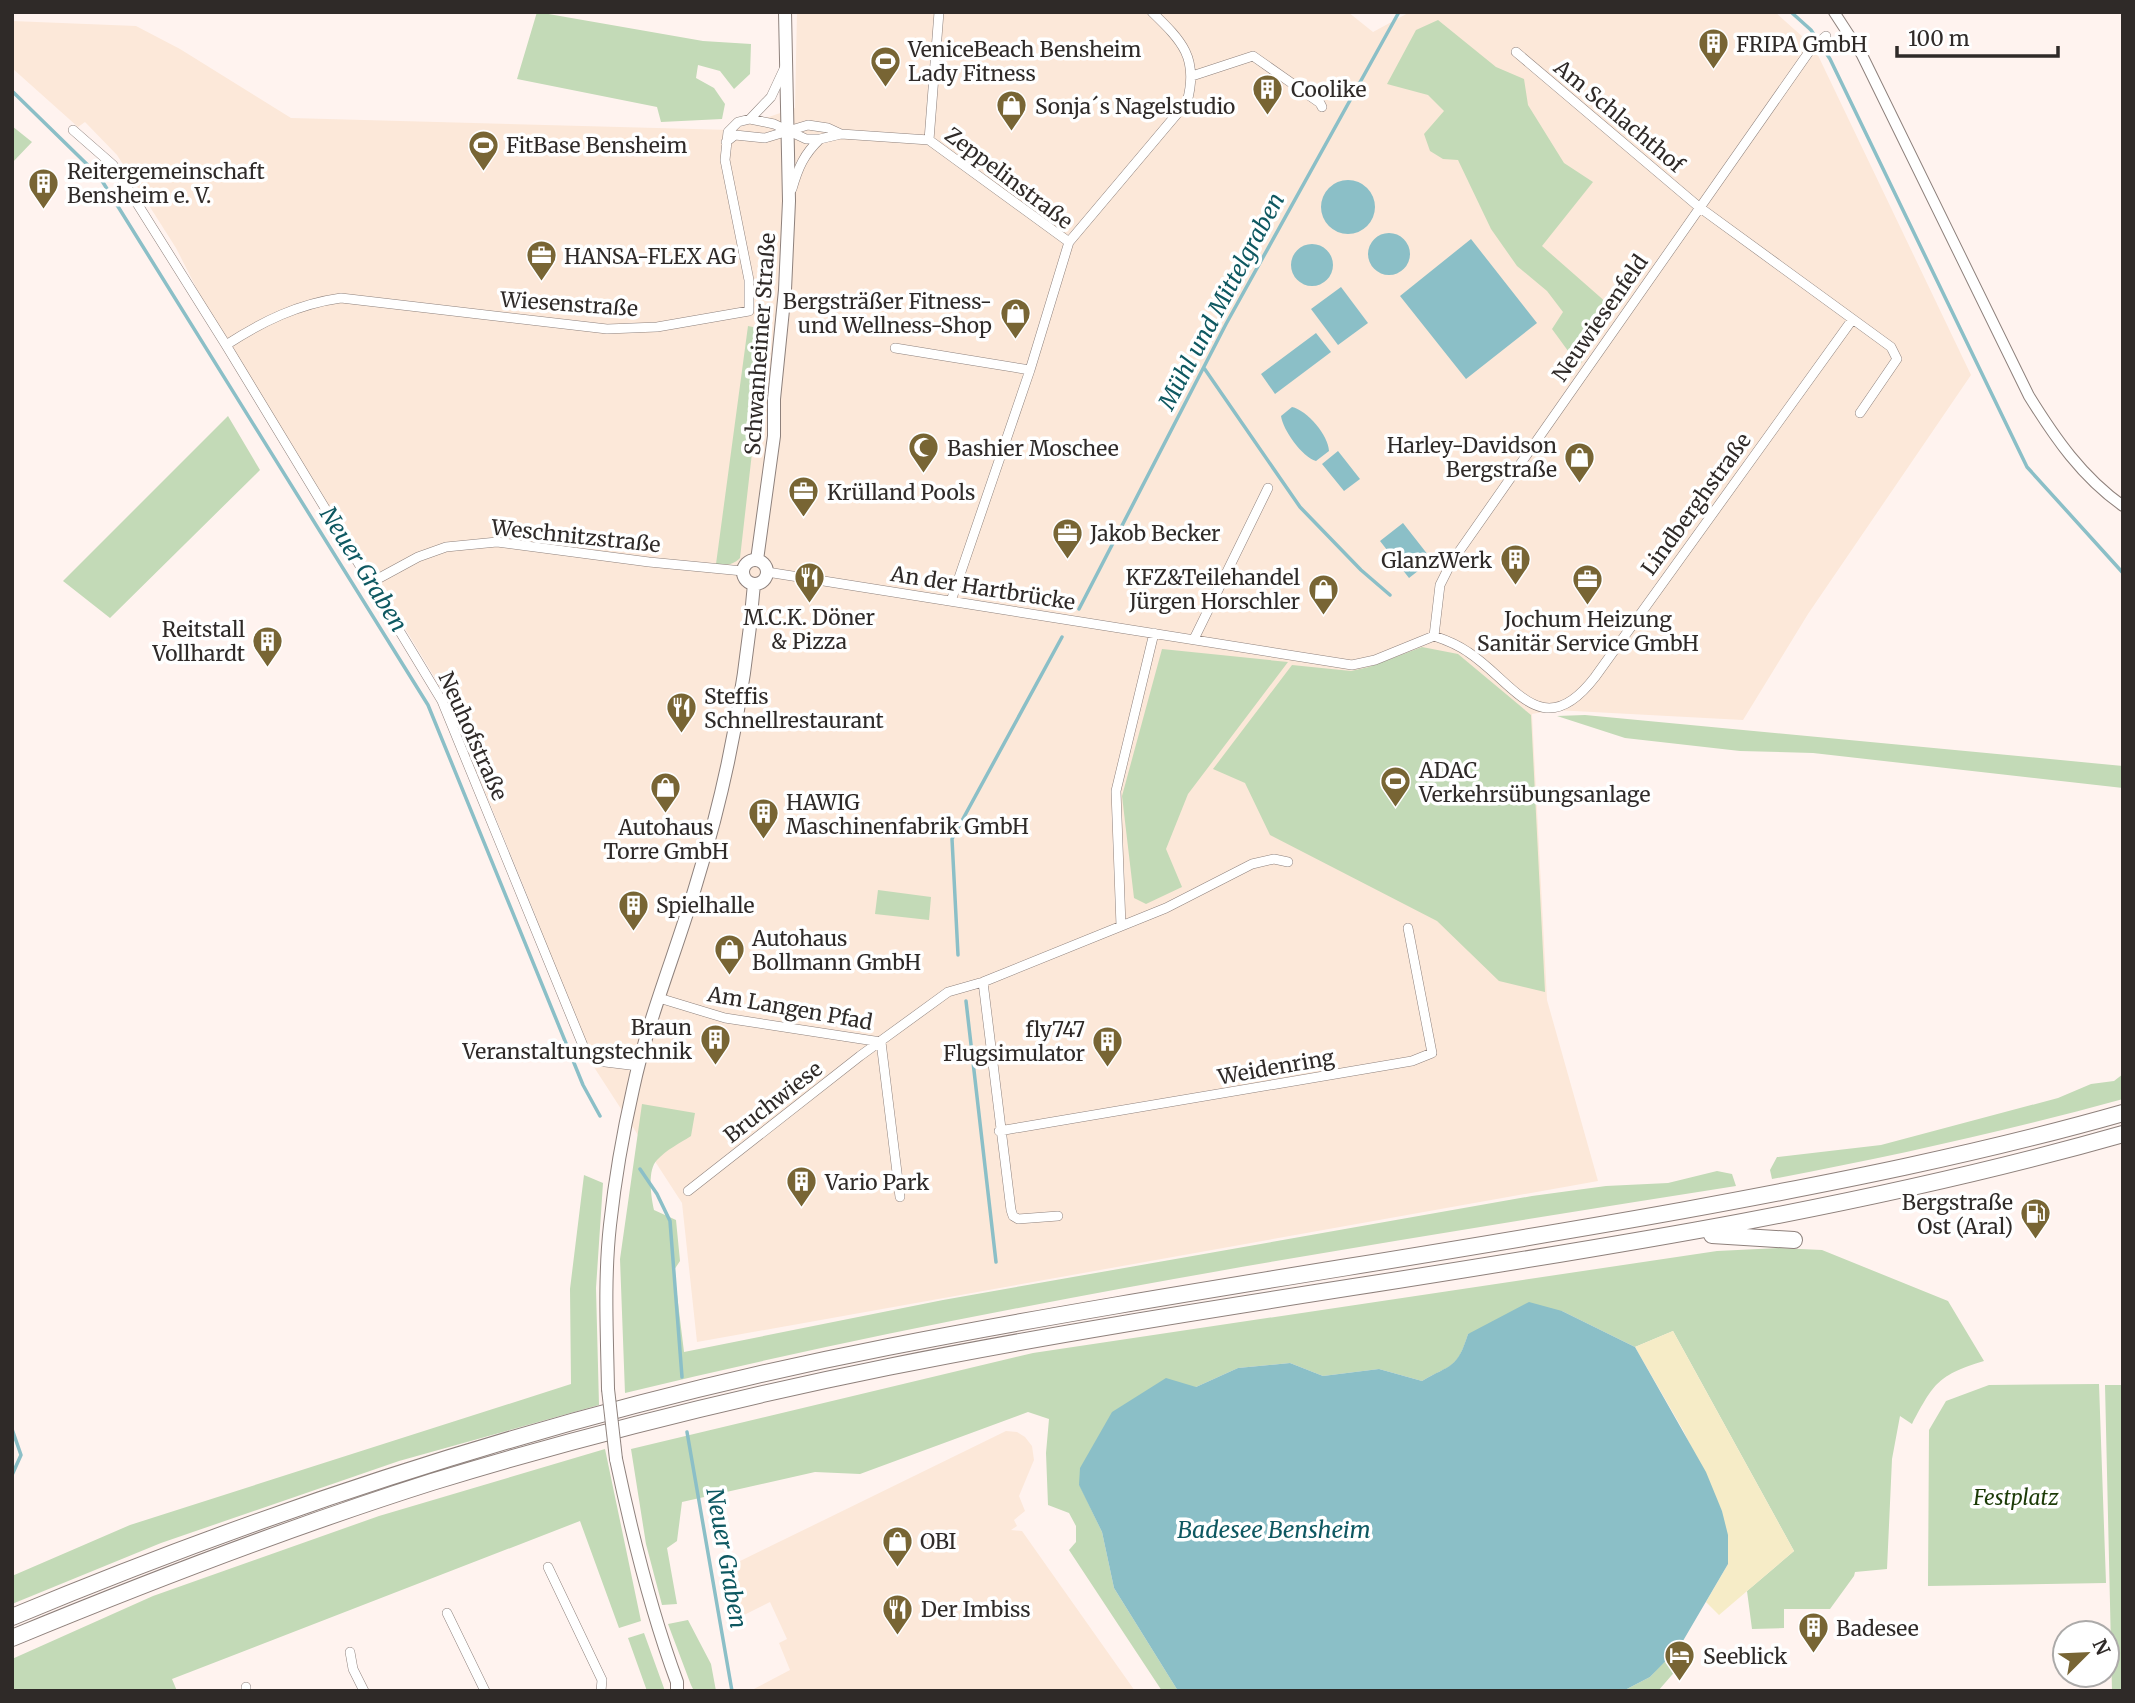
<svg xmlns="http://www.w3.org/2000/svg" width="2135" height="1703" viewBox="0 0 2135 1703" font-family="Merriweather,serif">
	<style>
		.commercial { fill: #fce8d9 }
		.green { fill: #c3dab7 }
		.sand { fill: #f6ecc7 }
		.water { fill: #8bbfc7 }
		.lines { fill: none; stroke-linecap: round; stroke-linejoin: round }
		.stream { stroke: #8bbfc7; stroke-width: 3.5 }
		.minor-casing { stroke: #8e817c; stroke-width: 10 }
		.tertiary-casing { stroke: #8e817c; stroke-width: 12 }
		.secondary-casing { stroke: #8e817c; stroke-width: 14 }
		.motorway-casing { stroke: #8e817c; stroke-width: 18 }
		.minor { stroke: #fff; stroke-width: 9 }
		.tertiary { stroke: #fff; stroke-width: 10 }
		.secondary { stroke: #fff; stroke-width: 12 }
		.motorway { stroke: #fff; stroke-width: 16 }
		.secondary-bridge-casing { stroke: #8e817c; stroke-width: 14; stroke-linecap: butt }
		.secondary-bridge { stroke: #fff; stroke-width: 12 }
		.labels { text-anchor: middle; dominant-baseline: central; stroke-width: 7; stroke-linejoin: round; paint-order: stroke }
		.poi-label { font-size: 21px; fill: #2f2a28; stroke: #fff; text-anchor: start }
		.street-label { font-size: 21px; fill: #2f2a28; stroke: #fff }
		.park-label { font-size: 21px; font-style: italic; fill: #1c3b07; stroke: #fff }
		.water-label { font-size: 23px; font-style: italic; fill: #0e5861; stroke: #fff }
	</style>
	<rect width="100%" height="100%" fill="#fff3ef"/>
	<path class="commercial" d="M797 12H1348L1373 32 1410 12H1775L1814 47 1971 375 1808 614 1743 720 1555 710 1532 714 1547 1000 1598 1181 697 1342 682 1203 590 1061 534 912 447 698 371 572 222 338 176 248 117 155 85 122 78 127 12 68V21L136 26 180 49 291 118 731 130 795 108Z
		M1006 1431 1017 1432 1025 1437 1032 1446 1034 1460 1019 1496 1025 1511 1014 1520 1017 1526 1011 1530 1022 1531 1135 1691H750L790 1670 779 1643 787 1639 770 1602 736 1619 730 1566Z"/>
	<path class="green" d="M537 12 703 41 751 44 750 74 734 89 720 71 698 65 696 78 714 88 725 104 722 119 661 122 657 107 517 79Z
		M1438 20 1496 67 1524 79 1528 105 1564 163 1593 182 1542 246 1616 311 1579 366 1552 329 1563 312 1547 291 1517 266 1491 229 1458 160 1443 159 1430 151 1424 134 1444 111 1428 95 1387 84 1416 30Z
		M12 126 32 142 12 163Z
		M748 326 766 330 740 558C733 565 726 566 716 564Z
		M228 416 260 470 110 618 63 581Z
		M1422 647 1458 654 1531 715 1545 992 1499 981 1437 921 1270 835 1245 783 1213 769 1292 665 1351 671 1369 667Z
		M1162 649 1288 662 1188 794 1166 849 1182 887 1146 904 1134 898 1122 796Z
		M1585 715 2123 766V788L1813 753 1740 751 1625 738 1557 716Z
		M878 890 931 897 929 920 875 914Z
		M2123 1074V1099C2007 1131 1890 1157 1772 1179L1770 1170 1777 1157 1881 1145 2058 1098 2091 1084 2114 1081Z
		M642 1104 695 1113 691 1136C680 1143 666 1150 657 1160 647 1170 651 1197 654 1210L676 1220 680 1261 674 1270 684 1352 943 1300 1532 1196 1606 1186 1668 1183 1717 1171 1732 1174 1736 1186C1364 1245 991 1304 625 1393L620 1259Z
		M584 1175 603 1183 596 1288 599 1405 399 1461 161 1543 12 1604V1576L130 1525 571 1384 570 1289Z
		M1779 1248 1822 1250 1948 1301 1984 1361C1938 1375 1934 1383 1912 1424L1900 1416 1892 1459 1887 1569 1855 1572 1854 1576 1830 1609H1784V1628L1752 1629 1747 1591 1794 1551 1673 1331 1635 1347 1562 1311 1468 1334C1457 1370 1451 1364 1422 1381L1379 1369 1323 1376 1290 1363 1238 1368 1196 1387 1079 1484 1102 1532 1114 1588 1178 1691H1162L1069 1550 1076 1542V1526L1069 1513 1048 1505 1046 1453 1049 1419 1028 1412 860 1474 815 1472 682 1502 677 1541 667 1548 677 1604 662 1605 646 1544 631 1449 1033 1353 1717 1251Z
		M2099 1384 2106 1583 1928 1586 1929 1430 1946 1401 1989 1385Z
		M2105 1385H2123V1691H2112Z
		M605 1449 641 1621 619 1628 580 1521 172 1679 177 1691H12V1659L153 1596 379 1516Z
		M688 1620 711 1664 716 1691H694L691 1685 668 1624Z
		M644 1633 665 1691H647L628 1638Z
		M1671 1654 1678 1668 1658 1691H1623L1650 1677Z"/>
	<path class="sand" d="M1673 1331 1794 1551 1719 1615 1706 1602 1728 1564 1722 1511 1683 1430 1635 1347Z"/>
	<path class="water" d="M1321 207a27 27 0 1 1 54 0a27 27 0 1 1-54 0Z
		M1368 254a21 21 0 1 1 42 0a21 21 0 1 1-42 0Z
		M1471 239 1537 323 1466 379 1400 296Z
		M1291 265a21 21 0 1 1 42 0a21 21 0 1 1-42 0Z
		M1341 287 1368 323 1338 345 1311 309Z
		M1316 333 1331 352 1275 394 1261 374Z
		M1292 407C1307 410 1329 436 1329 451L1316 461C1302 457 1283 430 1281 416Z
		M1338 451 1360 479 1344 491 1322 464Z
		M1403 523 1432 560 1409 578 1380 541Z
		M1529 1302 1562 1311 1635 1347 1706 1472 1722 1511 1728 1535V1564L1680 1646 1650 1677 1623 1691H1178L1114 1588 1102 1532 1079 1485 1080 1468 1112 1412 1166 1378 1196 1387 1238 1368 1290 1363 1323 1376 1379 1369 1422 1381C1451 1364 1457 1369 1468 1334Z"/>
	<g class="lines">
		<path class="stream" d="M1791 12 1811 30 1830 59 2027 467 2123 573
			M12 91 99 176 428 705 583 1085 600 1116
			M1204 368 1300 507 1361 570 1390 595
			M1079 609 1226 324 1399 12
			M958 955 952 839 1062 637
			M966 1001 996 1262
			M640 1169 657 1194 670 1221 682 1377
			M12 1429 21 1455 12 1475
			M687 1432 732 1691"/>
		<defs>
			<path id="minor" d="M1516 52 1699 207 1891 347 1897 359 1860 413
				M1192 76 1253 56 1320 103 1322 107
				M750 119 771 97 785 67
				M73 130 113 165 226 345 442 701 584 1048 597 1061 638 1066
				M929 140 939 12
				M726 142 735 135 765 138 808 125 828 128 841 134 929 140 1069 242 1030 370 951 601
				M792 189C798 168 804 154 820 139
				M1069 242 1187 102C1199 58 1182 41 1152 12
				M226 345C263 321 298 304 341 298L607 329 657 327 749 311V280L725 160 728 132 738 122 750 119 774 124 806 139H820L841 134
				M895 348 1030 370
				M767 572 1352 665 1375 660 1434 636C1446 640 1458 645 1468 652 1515 683 1542 746 1595 677L1852 320
				M372 582 418 557 446 547 497 542 649 562 743 571
				M1434 636 1440 585 1451 563 1811 49 1826 36
				M1194 639 1268 488
				M1121 926 1116 791 1154 633
				M983 982 1011 1210 1013 1216 1018 1219 1058 1216
				M659 998 725 1018 881 1042
				M881 1042 900 1197
				M999 1131 1412 1061 1432 1053 1408 928
				M688 1191 860 1056 948 992 983 982 1166 908 1252 864 1274 859 1288 862
				M548 1567 602 1680 601 1691
				M447 1613 485 1691
				M350 1652 353 1669 364 1691
				M246 1687V1691"/>
			<path id="tertiary" d="M1834 12 1862 55 2029 396C2055 438 2082 477 2123 506"/>
			<path id="secondary" d="M743 572a12 12 0 1 1 24 0a12 12 0 1 1-24 0Z
				M757 560 774 436V399L785 290 789 201 785 12
				M608 1389C607 1334 604 1279 610 1225 615 1179 623 1133 633 1089 648 1018 677 950 697 881 727 784 746 684 754 584
				M616 1459C632 1535 650 1609 677 1682V1691"/>
			<path id="motorway" d="M1712 1235 1794 1240
				M12 1617C295 1499 587 1406 888 1347 1153 1295 1420 1258 1685 1210 1832 1183 1979 1154 2123 1113
				M12 1638C150 1581 290 1527 432 1482 582 1436 735 1398 888 1367 1299 1284 1719 1249 2123 1134"/>
		</defs>
		<use href="#minor" class="minor-casing"/>
		<use href="#tertiary" class="tertiary-casing"/>
		<use href="#secondary" class="secondary-casing"/>
		<use href="#motorway" class="motorway-casing"/>
		<use href="#minor" class="minor"/>
		<use href="#tertiary" class="tertiary"/>
		<use href="#secondary" class="secondary"/>
		<use href="#motorway" class="motorway"/>
		<defs>
			<path id="secondary-bridge" d="M608 1389 616 1459"/>
		</defs>
		<use href="#secondary-bridge" class="secondary-bridge-casing"/>
		<use href="#secondary-bridge" class="secondary-bridge"/>
	</g>
	<defs>
		<symbol id="building-pin" viewBox="-11 -11 22 30"><path d="M0 17L-7.5 6A9.5 9.5 0 1 1 7.5 6Z" fill="#786534" stroke="#fff"/><path d="M-4-6H4V6H1V3H-1V6H-4ZM-2.5-4.3h1.7v1.8h-1.7ZM.8-4.3h1.7v1.8H.8ZM-2.5-1h1.7V.8h-1.7ZM.8-1h1.7V.8H.8Z" fill="#fff"/></symbol>
		<symbol id="stadium-pin" viewBox="-11 -11 22 30"><path d="M0 17L-7.5 6A9.5 9.5 0 1 1 7.5 6Z" fill="#786534" stroke="#fff"/><path d="M0-5a6.5 5 0 1 0 0 10a6.5 5 0 1 0 0-10ZM-3.5-1.8h7v3.6h-7Z" fill="#fff"/></symbol>
		<symbol id="shop-pin" viewBox="-11 -11 22 30"><path d="M0 17L-7.5 6A9.5 9.5 0 1 1 7.5 6Z" fill="#786534" stroke="#fff"/><path d="M-5-2.5h2.3a2.7 3.5 0 0 1 5.4 0H5L5.5 6h-11ZM-1.5-2.5h3a1.5 2.3 0 0 0-3 0Z" fill="#fff"/></symbol>
		<symbol id="office-pin" viewBox="-11 -11 22 30"><path d="M0 17L-7.5 6A9.5 9.5 0 1 1 7.5 6Z" fill="#786534" stroke="#fff"/><path d="M-6-3h4V-5.5h4V-3h4V5H-6ZM-1-4.5V-3h2v-1.5ZM-6 0V1H6V0Z" fill="#fff"/></symbol>
		<symbol id="mosque-pin" viewBox="-11 -11 22 30"><path d="M0 17L-7.5 6A9.5 9.5 0 1 1 7.5 6Z" fill="#786534" stroke="#fff"/><path d="M3.5-4.9A6 6 0 1 0 3.5 4.9A5 5 0 1 1 3.5-4.9Z" fill="#fff"/></symbol>
		<symbol id="restaurant-pin" viewBox="-11 -11 22 30"><path d="M0 17L-7.5 6A9.5 9.5 0 1 1 7.5 6Z" fill="#786534" stroke="#fff"/><path d="M-5-6h1v4h1v-4h1v4h1v-4h1v5L-1.5 .5V6h-2V.5L-5-1ZM5-6V6H3V1.5H1.5Q1.5-4 5-6Z" fill="#fff"/></symbol>
		<symbol id="fuel-pin" viewBox="-11 -11 22 30"><path d="M0 17L-7.5 6A9.5 9.5 0 1 1 7.5 6Z" fill="#786534" stroke="#fff"/><path d="M-5.5-6h7V0h2V4h1.3V-2.5L3-4.5l.8-.8L6-3V5H2.5V1h-1V6h-7ZM-4.2-4.7v3.2H.2V-4.7Z" fill="#fff"/></symbol>
		<symbol id="hotel-pin" viewBox="-11 -11 22 30"><path d="M0 17L-7.5 6A9.5 9.5 0 1 1 7.5 6Z" fill="#786534" stroke="#fff"/><path d="M-6-4.5h1.5V1H6V5H4.5V3h-9V5H-6ZM-4 0a1.8 1.8 0 1 1 3.6 0ZM.5 0V-2.5h3Q6-2.5 6 0Z" fill="#fff"/></symbol>
	</defs>
	<g fill-rule="evenodd">
		<use href="#building-pin" x="1696" y="26" width="35" height="47"/>
		<use href="#stadium-pin" x="868" y="44" width="35" height="47"/>
		<use href="#building-pin" x="1250" y="72" width="35" height="47"/>
		<use href="#shop-pin" x="994" y="88" width="35" height="47"/>
		<use href="#stadium-pin" x="466" y="128" width="35" height="47"/>
		<use href="#building-pin" x="26" y="166" width="35" height="47"/>
		<use href="#office-pin" x="524" y="238" width="35" height="47"/>
		<use href="#shop-pin" x="998" y="296" width="35" height="47"/>
		<use href="#mosque-pin" x="906" y="430" width="35" height="47"/>
		<use href="#shop-pin" x="1562" y="440" width="35" height="47"/>
		<use href="#office-pin" x="786" y="474" width="35" height="47"/>
		<use href="#office-pin" x="1050" y="516" width="35" height="47"/>
		<use href="#building-pin" x="1498" y="542" width="35" height="47"/>
		<use href="#restaurant-pin" x="792" y="560" width="35" height="47"/>
		<use href="#office-pin" x="1570" y="562" width="35" height="47"/>
		<use href="#shop-pin" x="1306" y="572" width="35" height="47"/>
		<use href="#building-pin" x="250" y="624" width="35" height="47"/>
		<use href="#restaurant-pin" x="664" y="690" width="35" height="47"/>
		<use href="#stadium-pin" x="1378" y="764" width="35" height="47"/>
		<use href="#shop-pin" x="648" y="770" width="35" height="47"/>
		<use href="#building-pin" x="746" y="796" width="35" height="47"/>
		<use href="#building-pin" x="616" y="888" width="35" height="47"/>
		<use href="#shop-pin" x="712" y="932" width="35" height="47"/>
		<use href="#building-pin" x="698" y="1022" width="35" height="47"/>
		<use href="#building-pin" x="1090" y="1024" width="35" height="47"/>
		<use href="#building-pin" x="784" y="1164" width="35" height="47"/>
		<use href="#fuel-pin" x="2018" y="1196" width="35" height="47"/>
		<use href="#shop-pin" x="880" y="1524" width="35" height="47"/>
		<use href="#restaurant-pin" x="880" y="1592" width="35" height="47"/>
		<use href="#building-pin" x="1796" y="1610" width="35" height="47"/>
		<use href="#hotel-pin" x="1662" y="1638" width="35" height="47"/>
	</g>
	<g class="labels">
		<g class="poi-label">
			<text x="1736" y="44">FRIPA GmbH</text>
			<text x="908" y="49">VeniceBeach Bensheim<tspan x="908" dy="24">Lady Fitness</tspan></text>
			<text x="1291" y="89">Coolike</text>
			<text x="1035" y="106">Sonja´s Nagelstudio</text>
			<text x="506" y="145">FitBase Bensheim</text>
			<text x="67" y="171">Reitergemeinschaft<tspan x="67" dy="24">Bensheim e. V.</tspan></text>
			<text x="564" y="256">HANSA-FLEX AG</text>
			<text x="992" y="301" text-anchor="end">Bergsträßer Fitness-<tspan x="992" dy="24">und Wellness-Shop</tspan></text>
			<text x="1557" y="445" text-anchor="end">Harley-Davidson<tspan x="1557" dy="24">Bergstraße</tspan></text>
			<text x="947" y="448">Bashier Moschee</text>
			<text x="827" y="492">Krülland Pools</text>
			<text x="1090" y="533">Jakob Becker</text>
			<text x="1492" y="560" text-anchor="end">GlanzWerk</text>
			<text x="1300" y="577" text-anchor="end">KFZ&amp;Teilehandel<tspan x="1300" dy="24">Jürgen Horschler</tspan></text>
			<text x="809" y="617" text-anchor="middle">M.C.K. Döner<tspan x="809" dy="24">&amp; Pizza</tspan></text>
			<text x="1588" y="619" text-anchor="middle">Jochum Heizung<tspan x="1588" dy="24">Sanitär Service GmbH</tspan></text>
			<text x="245" y="629" text-anchor="end">Reitstall<tspan x="245" dy="24">Vollhardt</tspan></text>
			<text x="704" y="696">Steffis<tspan x="704" dy="24">Schnellrestaurant</tspan></text>
			<text x="1419" y="770">ADAC<tspan x="1419" dy="24">Verkehrsübungsanlage</tspan></text>
			<text x="786" y="802">HAWIG<tspan x="786" dy="24">Maschinenfabrik GmbH</tspan></text>
			<text x="666" y="827" text-anchor="middle">Autohaus<tspan x="666" dy="24">Torre GmbH</tspan></text>
			<text x="656" y="905">Spielhalle</text>
			<text x="752" y="938">Autohaus<tspan x="752" dy="24">Bollmann GmbH</tspan></text>
			<text x="692" y="1027" text-anchor="end">Braun<tspan x="692" dy="24">Veranstaltungstechnik</tspan></text>
			<text x="1085" y="1029" text-anchor="end">fly747<tspan x="1085" dy="24">Flugsimulator</tspan></text>
			<text x="825" y="1182">Vario Park</text>
			<text x="2013" y="1202" text-anchor="end">Bergstraße<tspan x="2013" dy="24">Ost (Aral)</tspan></text>
			<text x="920" y="1541">OBI</text>
			<text x="921" y="1609">Der Imbiss</text>
			<text x="1836" y="1628">Badesee</text>
			<text x="1703" y="1656">Seeblick</text>
		</g>
		<g class="street-label">
			<text transform="translate(1619 116) rotate(40)">Am Schlachthof</text>
			<text transform="translate(1009 178) rotate(37)">Zeppelinstraße</text>
			<text transform="translate(569 304) rotate(4)">Wiesenstraße</text>
			<text transform="translate(1600 318) rotate(-55)">Neuwiesenfeld</text>
			<text transform="translate(760 344) rotate(-86)">Schwanheimer Straße</text>
			<text transform="translate(1696 504) rotate(-54)">Lindberghstraße</text>
			<text transform="translate(576 536) rotate(6)">Weschnitzstraße</text>
			<text transform="translate(983 588) rotate(9)">An der Hartbrücke</text>
			<text transform="translate(473 736) rotate(66)">Neuhofstraße</text>
			<text transform="translate(790 1008) rotate(10)">Am Langen Pfad</text>
			<text transform="translate(1276 1067) rotate(-10)">Weidenring</text>
			<text transform="translate(773 1102) rotate(-38)">Bruchwiese</text>
		</g>
		<g class="park-label">
			<text x="2016" y="1497">Festplatz</text>
		</g>
		<g class="water-label">
			<text transform="translate(1221 301) rotate(-62)">Mühl und Mittelgraben</text>
			<text transform="translate(364 569) rotate(58)">Neuer Graben</text>
			<text x="1274" y="1529">Badesee Bensheim</text>
			<text transform="translate(727 1558) rotate(80)">Neuer Graben</text>
		</g>
	</g>
	<rect width="2135" height="1703" fill="none" stroke="#2f2a28" stroke-width="28"/>
	<g transform="translate(2086 1654) rotate(66)"><circle r="33" fill="#ffffff" stroke="#acaaa9" stroke-width="2"/>
	<path d="M0-5L12 26L0 18L-12 26Z" fill="#786534"/>
	<text y="-10" font-size="19" font-weight="bold" text-anchor="middle" fill="#2f2a28">N</text>
	</g>
	<path d="M1897 46v10h161v-10" fill="none" stroke="#2f2a28" stroke-width="3.5"/>
	<text x="1908" y="46" font-size="21" fill="#2f2a28" stroke="#ffffff" stroke-width="5" paint-order="stroke">100 m</text>
</svg>
